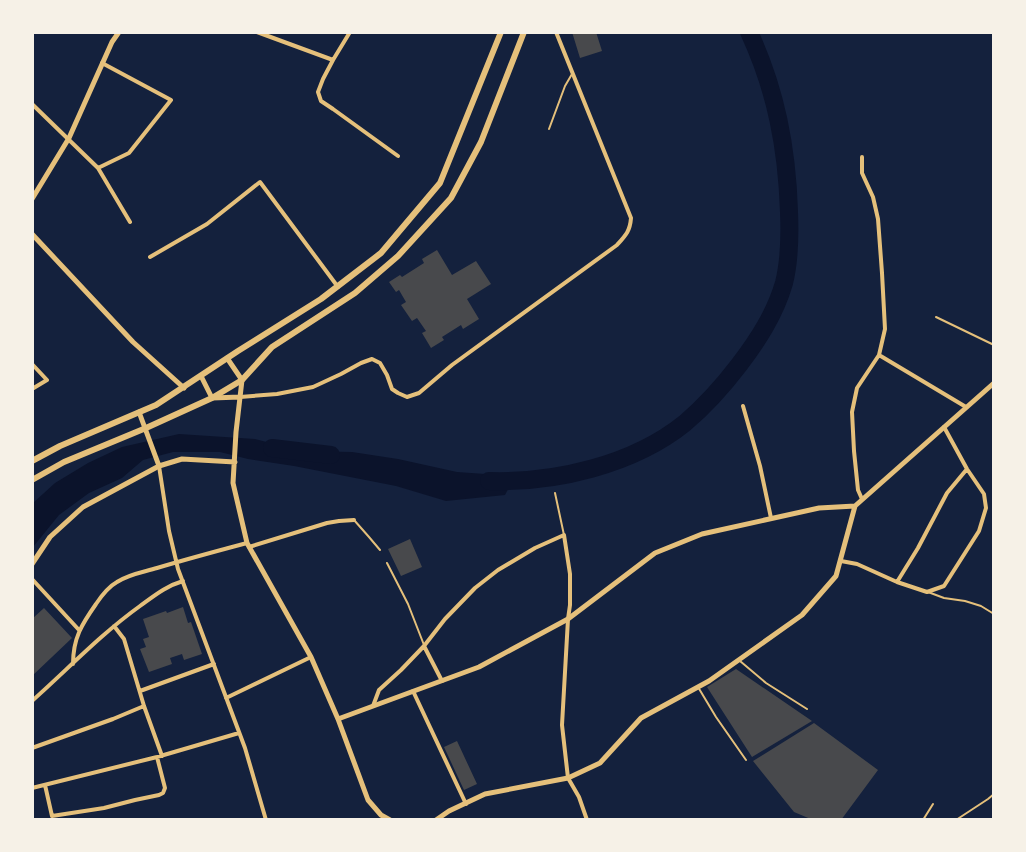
<svg xmlns="http://www.w3.org/2000/svg" width="1026" height="852" viewBox="0 0 1026 852" font-family="Commissioner,sans-serif">
	<style>
		.water { fill: #0b132b }
		.lines { fill: none; stroke-linecap: round; stroke-linejoin: round }
		.river { stroke: #0b132b; stroke-width: 18 }
		.building { fill: #48494c }
		.path { stroke: #e5c07b; stroke-width: 2 }
		.service { stroke: #e5c07b; stroke-width: 2 }
		.minor { stroke: #e5c07b; stroke-width: 4 }
		.tertiary { stroke: #e5c07b; stroke-width: 5 }
		.primary { stroke: #e5c07b; stroke-width: 6 }
	</style>
	<rect width="100%" height="100%" fill="#14213d"/>
	<path class="water" d="M179 434 255 439 301 451 352 452 398 459 457 472 515 476 505 495 446 501 396 486 294 466 248 459 220 452H173L143 460 122 478 89 493 59 515 33 547V503L55 483 88 463 122 447Z"/>
	<g class="lines">
		<path class="river" d="M272 448 331 455
			M489 481C555 483 633 465 685 423 705 406 723 386 739 365 758 340 775 314 784 283 790 259 790 236 789 212 787 148 776 90 749 32"/>
	</g>
	<path class="building" d="M572 32H596L602 51 580 58Z
		M437 250 452 275 476 261 491 284 467 299 479 319 463 329 461 325 442 337 444 340 431 348 422 333 426 331 417 318 412 321 401 305 406 302 399 290 396 292 389 282 400 275 402 277 424 263 422 259Z
		M410 539 422 567 401 576 388 549Z
		M183 607 188 623 191 622 202 654 184 660 182 654 170 658 172 664 149 672 140 649 146 647 143 639 149 637 143 619 166 611 167 613Z
		M44 608 72 638 32 676V619Z
		M736 669 812 721 752 757 707 687Z
		M814 723 878 770 841 820H813L794 812 753 761Z
		M457 741 477 784 464 790 444 747Z"/>
	<g class="lines">
		<path class="path" d="M956 820 988 799 994 794"/>
		<path class="service" d="M549 129 565 86 572 74
			M936 317 994 345
			M555 493 564 535
			M354 520 369 537 380 550
			M387 563 408 604 424 645
			M928 592 944 598 965 601 981 606 994 614
			M740 661 766 683 807 709
			M698 687 716 717 746 760
			M923 820 933 804"/>
		<path class="minor" d="M257 32 333 60 350 32
			M333 60 323 79 318 92 321 101 333 109 398 156
			M32 104 98 168 130 222
			M862 157V173L873 197 878 219 882 273 885 329 879 355 857 388 852 412 854 451 858 490 862 499
			M98 168 129 153 171 100 102 63
			M150 257 207 224 260 182 338 287
			M879 355 966 407
			M32 364 47 380 32 389
			M240 397 277 394 313 387 341 374 361 363 372 359 380 363 387 375 392 389 398 393 407 397 419 393 452 365 617 245C626 235 630 231 631 218L556 32
			M743 406 760 466 771 518
			M159 466 169 531 178 569 245 748 266 820
			M249 547 327 523 339 521 354 520
			M841 561 857 564 897 582 927 592 944 586 979 531 986 508 984 494 967 469 944 427
			M32 579 79 630
			M897 582 918 548 947 493 967 469
			M114 626 124 639 144 706 162 756
			M424 646 442 681
			M73 664C73 638 82 624 96 604 102 595 108 587 117 582 129 574 144 572 157 568 187 559 217 551 247 543
			M140 691 214 664
			M413 691 466 804
			M226 698 311 657
			M32 701C68 669 101 634 140 606 154 596 166 586 183 581
			M373 706 379 690 401 670 424 646 445 619 475 588 498 570 535 548 564 535 570 574V605L568 619 562 725 568 778 579 797 587 820
			M32 748 113 719 144 706
			M45 785 52 816 104 808 135 800 159 795 163 793 165 788 157 757
			M32 788 157 757 239 733"/>
		<path class="tertiary" d="M32 199 69 138 112 42 119 32
			M32 234 133 342 184 388
			M227 358 242 380 236 432 233 483 247 543 311 657 338 719 368 800 381 815 390 820
			M201 376 212 398 240 397
			M139 412 159 466
			M32 564 50 537 83 507 159 466 182 459 235 462
			M338 719 479 667 568 619 655 553 702 534 819 508 855 506
			M436 820 449 811 485 794 568 778 600 763 641 718 709 681 802 615 836 576 855 506 994 383"/>
		<path class="primary" d="M32 461 60 446 156 405 238 351 321 299 381 253 440 183 501 32
			M32 480 64 462 146 428 212 398 242 380 272 347 355 293 398 256 451 198 481 142 524 32"/>
	</g>
	<rect width="1026" height="852" fill="none" stroke="#f6f1e7" stroke-width="68"/>
</svg>
